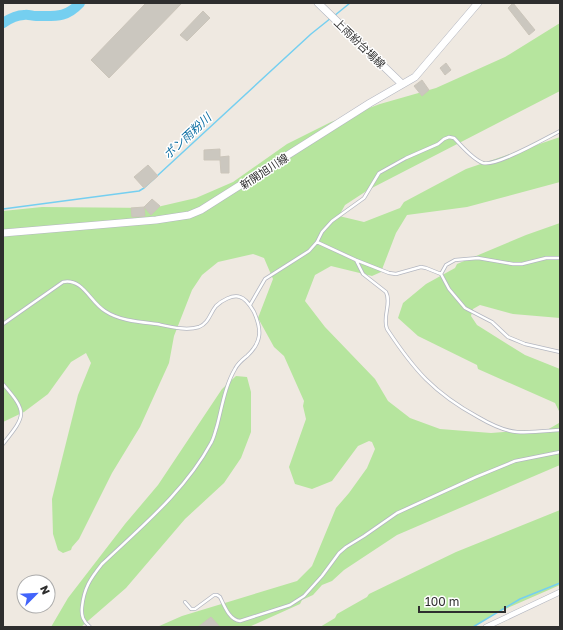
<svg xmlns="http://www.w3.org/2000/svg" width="563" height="630" viewBox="0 0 563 630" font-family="'Golos Text','Noto Sans JP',sans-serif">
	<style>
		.green { fill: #b6e59e }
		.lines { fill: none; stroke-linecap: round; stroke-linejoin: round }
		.stream { stroke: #75cff0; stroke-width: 1.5 }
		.river { stroke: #75cff0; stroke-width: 10 }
		.building { fill: #cbc7bf; stroke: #cbc5ba }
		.lane-casing { stroke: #b4b7c1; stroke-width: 4 }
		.street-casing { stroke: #b4b7c1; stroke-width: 6 }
		.secondary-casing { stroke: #b4b7c1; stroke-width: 8 }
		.lane { stroke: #fff; stroke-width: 2.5 }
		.street { stroke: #fff; stroke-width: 5 }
		.secondary { stroke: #fff; stroke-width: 7 }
		.labels { text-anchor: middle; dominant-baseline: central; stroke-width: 3; stroke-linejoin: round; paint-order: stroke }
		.street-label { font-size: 11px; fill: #2e2e2e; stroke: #fff }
		.water-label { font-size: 12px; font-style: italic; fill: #0d6fa3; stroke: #fff }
	</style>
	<rect width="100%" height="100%" fill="#efe9e1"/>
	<path class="green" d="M560 23V91L368 190 345 205 339 216 364 222 400 208 404 202 466 169 560 137V182L467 207 407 215 396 233 381 272 372 276 331 266 315 275 305 301 325 327 375 379 388 401 410 418 440 429 491 433 516 431 547 430 559 423 560 416V465L397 535 344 570 332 581 322 585 313 595 302 600 300 604 249 627 245 626 242 627H157L182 616 297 581 312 566 336 508 349 493 367 468 375 449 372 442 369 441 358 446 332 481 312 489 295 484 289 467 306 419 303 406 304 401 284 356 274 347 258 318 273 279 264 258 253 254 218 262 202 275 192 290 174 336 169 363 140 427 112 473 79 539 72 547 71 550 63 553 58 550 53 534 52 499 78 395 91 363 86 353 71 362 48 394 24 412 3 422V211L42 207 153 208 196 198 233 182 287 144 331 122 380 104 436 88 505 57Z
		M560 223V318L513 314 480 305 473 309 471 316 477 325 525 355 560 369V413L555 403 478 369 477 365 418 336 398 318 403 303 426 284 455 268 457 264 526 235Z
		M236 376 247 377 251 392V432L241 458 224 483 185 519 126 588 81 627H51L68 598 125 524 158 485 222 389Z
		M560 510V585L494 614 473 627H320L335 618 337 614 367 597 369 594 456 552Z"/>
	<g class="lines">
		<path class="stream" d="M334 16 350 3
			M3 209 139 191 144 188 311 34 331 18
			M473 627 520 599 560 583"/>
		<path class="river" d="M3 23C9 19 16 15 24 15 28 14 32 16 36 16 56 16 66 18 80 3"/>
	</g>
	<path class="building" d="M146 3H182L109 78 91 60Z
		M513 3 535 30 529 35 508 8Z
		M203 11 210 18 187 41 180 35Z
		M446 63 451 70 445 75 440 68Z
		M422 80 429 90 422 96 414 86Z
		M220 149V157L229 156V173H221L220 160H204V150Z
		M148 165 158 176 144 188 134 177Z
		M152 199 160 206 151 215 144 207Z
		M144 207 145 216 132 217 131 208Z
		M211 617 220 627H198Z"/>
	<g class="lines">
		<defs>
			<path id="lane" d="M317 242 356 260 389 273 396 274 421 267 426 268 441 274 449 289 465 308 492 322 508 337 525 344 560 352
				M356 260 363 274 386 292C392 303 382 317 387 329 414 370 434 393 478 417 490 424 503 431 517 432 531 433 546 431 560 430
				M441 274 446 265 455 260 478 258 513 264H522L546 258H560
				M250 305 265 279 309 251 317 242 322 232 332 221 364 198 379 173 406 158 438 144 444 139 449 137 454 138C462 146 472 159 483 163 496 167 546 138 560 131
				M3 324 63 282C83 278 90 302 105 311 120 321 140 322 157 324 171 327 186 331 199 327 209 323 210 313 216 306 221 301 233 294 240 297 247 299 251 307 254 312 262 330 262 342 247 356 242 360 238 363 235 369 225 386 222 407 217 426 215 432 214 438 211 443 185 491 141 527 102 564 90 579 84 588 82 607 81 616 83 621 90 627
				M3 384C28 413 26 415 3 444
				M185 602 191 609H195L214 595H217L220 597C224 605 229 620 240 621L290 605 304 596 322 576 339 553 346 547 364 536 397 513 476 477 515 461 560 452"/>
			<path id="street" d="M486 627 560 592"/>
			<path id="secondary" d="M318 3 402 84
				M3 233 156 220 189 215 201 210 370 103 415 77 478 3"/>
		</defs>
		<use href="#lane" class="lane-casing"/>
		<use href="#street" class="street-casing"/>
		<use href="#secondary" class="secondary-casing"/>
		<use href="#lane" class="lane"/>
		<use href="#street" class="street"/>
		<use href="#secondary" class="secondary"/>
	</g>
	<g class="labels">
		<g class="street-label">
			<text transform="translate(360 43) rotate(44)">上雨紛台場線</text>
			<text transform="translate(264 171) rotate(-33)">新開旭川線</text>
		</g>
		<g class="water-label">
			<text transform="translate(187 136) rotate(-43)">ポン雨粉川</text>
		</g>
	</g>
	<rect width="563" height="630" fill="none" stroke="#2e2e2e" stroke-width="8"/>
	<g transform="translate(36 594) rotate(66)"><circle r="19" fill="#ffffff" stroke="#ababab"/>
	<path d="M0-3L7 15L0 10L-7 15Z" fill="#4264fb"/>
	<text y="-6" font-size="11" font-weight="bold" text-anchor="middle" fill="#2e2e2e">N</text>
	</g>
	<path d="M419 606v6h86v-6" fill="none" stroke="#2e2e2e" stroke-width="2"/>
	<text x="425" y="606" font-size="12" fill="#2e2e2e" stroke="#ffffff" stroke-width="3" paint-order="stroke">100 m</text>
</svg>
